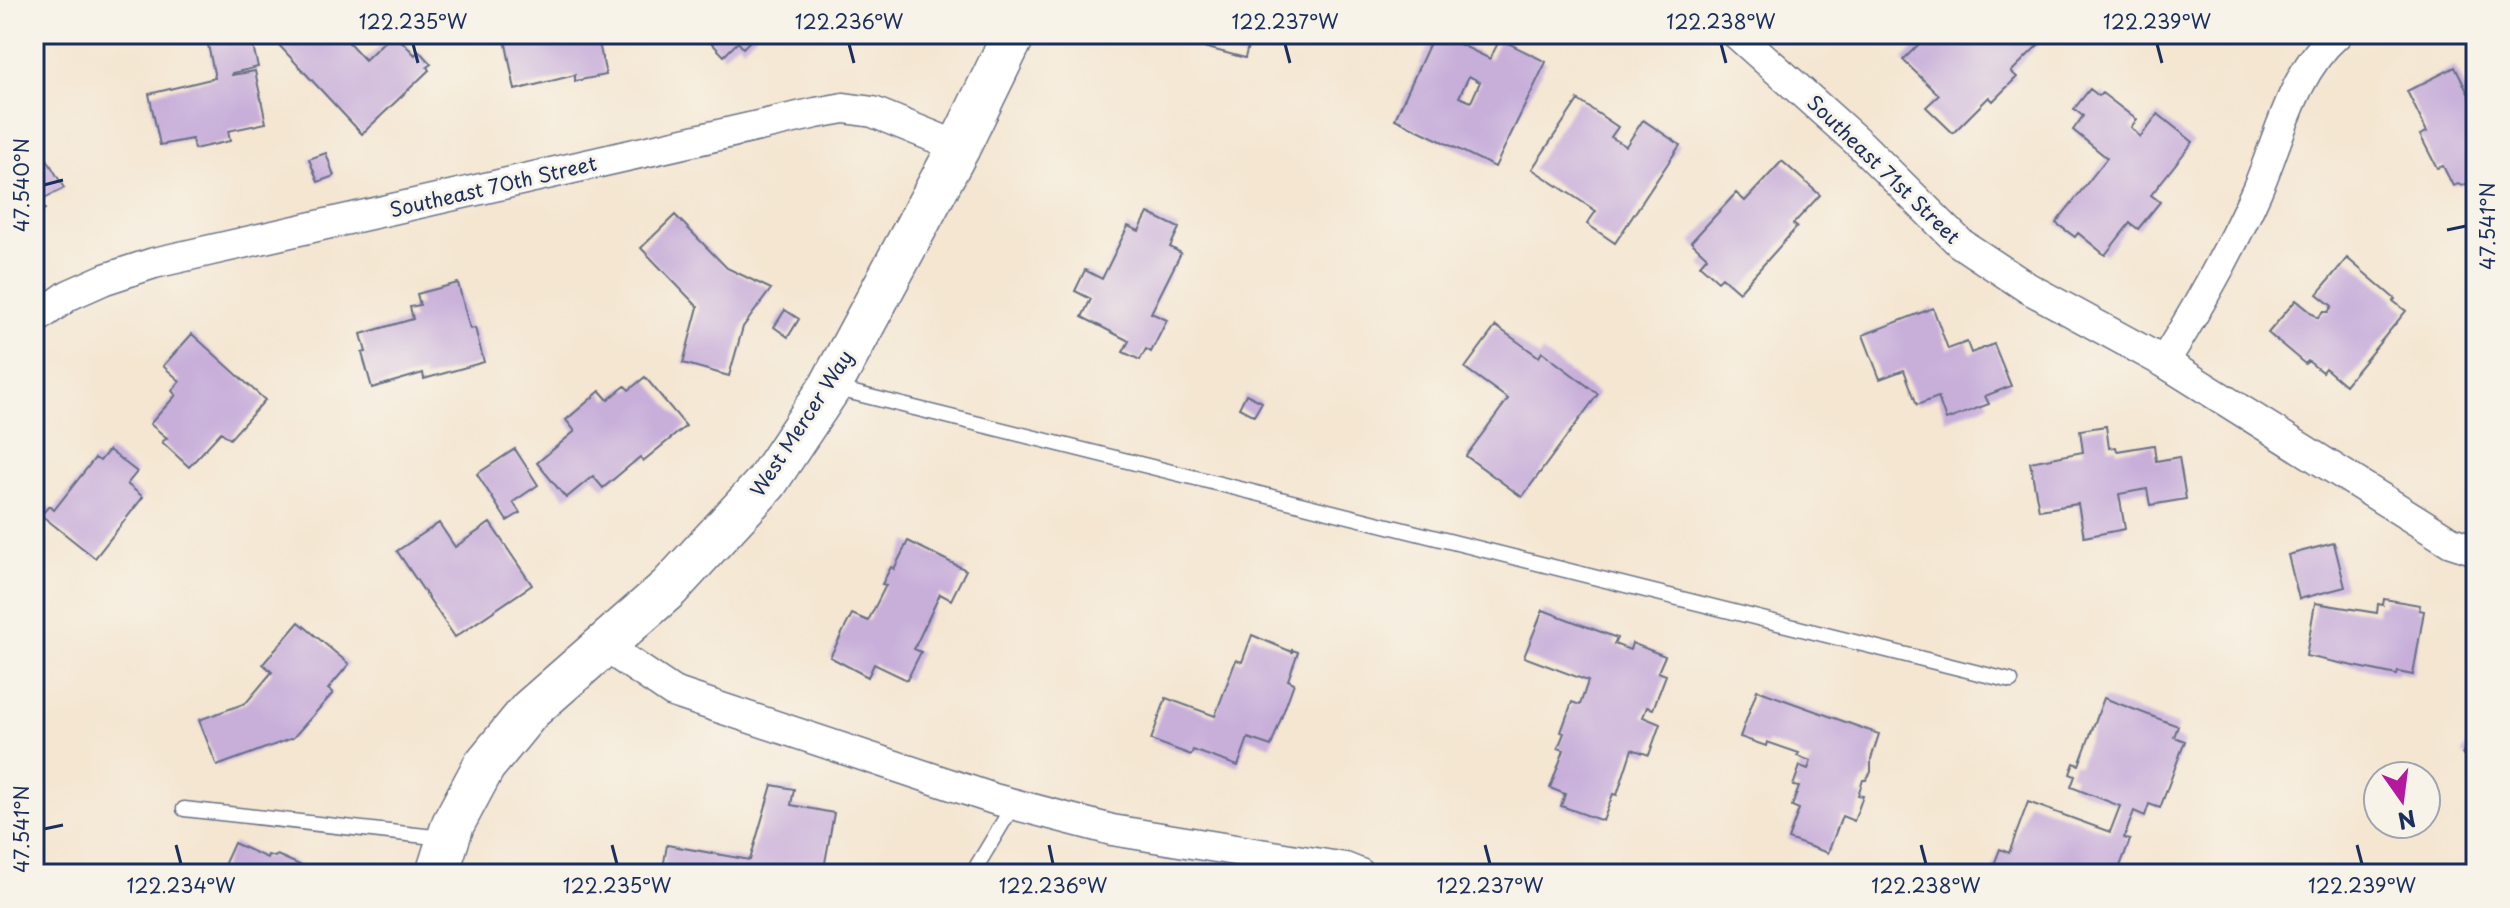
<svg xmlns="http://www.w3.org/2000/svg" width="2510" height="908" viewBox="0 0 2510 908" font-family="'Playpen Sans',sans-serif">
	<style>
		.building { fill: #c8afda; fill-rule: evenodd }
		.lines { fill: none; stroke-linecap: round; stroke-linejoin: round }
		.lane-casing { stroke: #676f86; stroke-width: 17 }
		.street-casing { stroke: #676f86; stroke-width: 33 }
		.secondary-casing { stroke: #676f86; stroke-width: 45 }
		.lane { stroke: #fff; stroke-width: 14 }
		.street { stroke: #fff; stroke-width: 30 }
		.secondary { stroke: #fff; stroke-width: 42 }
		.ticks { fill: none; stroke: #1b2f5e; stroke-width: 3 }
		.labels { text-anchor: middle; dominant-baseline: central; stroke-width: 6; stroke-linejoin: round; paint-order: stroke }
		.street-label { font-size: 20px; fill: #1b2f5e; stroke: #f7f3e8 }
		.neatline { fill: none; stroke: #1b2f5e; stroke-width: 3 }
		.ticks-label { font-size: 20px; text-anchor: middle; fill: #1b2f5e }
	</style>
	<rect width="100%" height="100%" fill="#f7f3e8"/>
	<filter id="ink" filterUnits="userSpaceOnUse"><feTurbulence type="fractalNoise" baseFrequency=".0125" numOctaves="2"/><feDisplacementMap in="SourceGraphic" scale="16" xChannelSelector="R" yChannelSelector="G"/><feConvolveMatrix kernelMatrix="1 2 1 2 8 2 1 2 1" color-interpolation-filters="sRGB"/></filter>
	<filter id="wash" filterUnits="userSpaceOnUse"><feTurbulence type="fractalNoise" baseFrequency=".006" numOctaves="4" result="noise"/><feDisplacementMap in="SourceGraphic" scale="32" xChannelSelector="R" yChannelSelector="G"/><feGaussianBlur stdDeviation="1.8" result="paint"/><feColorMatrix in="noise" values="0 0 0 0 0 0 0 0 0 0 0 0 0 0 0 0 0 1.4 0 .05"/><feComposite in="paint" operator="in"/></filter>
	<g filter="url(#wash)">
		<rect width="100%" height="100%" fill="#f4e6d1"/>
		<g id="blocks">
			<path class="building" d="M236 34H250L258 67 232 73V75L255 71 266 123 228 131 230 141 194 149 192 139 160 145 149 94 215 78 207 40Z
				M288 34H341L365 60 392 34H395L415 55 419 51 431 64 427 67 429 70 362 134 278 44Z
				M504 34H597L606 75 575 81V75L515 90Z
				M703 34H757L743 48 738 42 724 56Z
				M1155 34H1251L1245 58Z
				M1434 34H1439L1490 59 1500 39 1546 62 1495 167 1395 119ZM1469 76 1480 82 1471 102 1459 97Z
				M1929 34H1946L1957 45 1967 34H2036L2042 41 2011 72 2017 77 1993 101 1989 97 1953 133 1926 107 1939 95 1903 60Z
				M2455 67 2476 109V179L2462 186 2458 184 2453 186 2443 166 2437 168 2420 135 2427 132 2407 91Z
				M2090 89 2099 96 2102 93 2137 120 2131 127 2140 137 2158 114 2193 142 2151 195 2160 202 2138 229 2130 223 2105 255 2078 233 2075 237 2056 223 2107 158 2073 130 2083 116 2074 109Z
				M1578 100 1618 127 1611 137 1626 146 1643 120 1680 145 1615 243 1587 224 1596 211 1532 169Z
				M34 137 64 188 39 201 45 209 34 216Z
				M326 153 334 176 318 182 309 159Z
				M1782 161 1820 195 1793 224 1797 227 1739 292 1722 277 1718 281 1700 265 1707 257 1691 242 1736 193 1745 201Z
				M1148 213 1179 228 1170 247 1181 253 1151 313 1167 320 1151 352 1146 349 1140 360 1123 352 1129 341 1082 317 1091 299 1075 291 1085 270 1102 279 1128 226 1139 231Z
				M675 215 727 268 771 289 743 327 729 376 683 363 698 307 641 248Z
				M2347 258 2395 299 2393 301 2406 311 2345 385 2325 368 2322 372 2308 361 2305 364 2268 333 2296 300 2318 318 2323 312H2328L2332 306 2317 294Z
				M458 283 470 329 475 328 484 362 424 379 423 373 372 388 362 353 366 352 361 334 413 319 410 307 420 305 417 294Z
				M1933 308 1948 349 1967 342 1971 353 1994 344 2011 386 1985 396 1989 404 1946 420 1938 397 1917 405 1904 370 1880 379 1863 335Z
				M785 310 799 319 788 337 774 327Z
				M1496 326 1539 357 1542 352 1598 394 1522 497 1466 456 1508 399 1465 368Z
				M192 334 265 400 230 439 221 432 189 467 162 442 167 438 150 424 176 395 172 391 180 381 163 366Z
				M645 377 686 426 643 461 640 457 603 488 593 476 566 498 537 463 575 431 566 420 600 391 608 400 625 386 629 390Z
				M1246 394 1262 402 1254 416 1239 408Z
				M2106 426 2109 448 2116 447 2117 451 2154 445 2156 461 2179 457 2186 499 2150 505 2147 489 2119 494 2125 529 2084 537 2078 504 2039 510 2030 462 2083 452 2080 430Z
				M515 449 538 485 513 502 520 513 507 521 477 474Z
				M109 450 137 472 127 484 143 497 95 558 41 515 49 506 54 510 95 458 100 461Z
				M439 523 455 547 490 523 532 585 455 637 397 551Z
				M908 541 966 570 951 600 940 594 914 649 921 652 907 680 874 664 868 677 830 657 852 614 868 621 886 585 882 584 891 567 894 569Z
				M2334 543 2345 587 2299 599 2288 555Z
				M2384 599 2420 605 2419 610 2424 611 2413 675 2398 672 2397 675 2306 656 2315 603 2377 613 2378 604 2383 605Z
				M1543 610 1617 638 1614 644 1630 650 1632 643 1665 656 1658 672 1666 675 1653 709 1647 707 1643 717 1660 724 1649 755 1632 749 1617 795 1613 794 1603 821 1561 806 1565 794 1550 788 1564 750 1558 748 1564 733 1561 732 1572 702 1580 705 1588 681 1524 657Z
				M299 622 349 664 328 689 333 693 293 738 217 766 199 720 246 703 272 672 263 664Z
				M1252 635 1292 652V650L1298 652 1288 680 1294 683 1271 746 1248 738 1238 766 1193 750 1191 755 1151 740 1166 698 1215 716 1236 660 1242 662Z
				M1757 690 1879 734 1871 759V772L1866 780H1863L1858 795 1863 796 1854 821 1842 816 1828 853 1788 839 1799 809 1792 806 1799 787 1793 786 1800 766 1808 769 1811 761 1797 756 1799 753 1767 742 1766 746 1740 737Z
				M2104 698 2178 726 2174 737 2185 741 2160 808 2149 804 2145 816 2134 811 2124 838 2130 840 2117 874H1997L1992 870 2000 849 2009 853 2028 802 2110 832 2120 806 2071 787 2075 776 2070 774 2074 763 2079 765Z
				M2476 728V762L2462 754Z
				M772 785 794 789 791 805 834 813 823 874H662L667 845 750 860Z
				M234 843 267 858 268 855 275 857 277 855 302 866 298 874H220Z"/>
		</g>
	</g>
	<g filter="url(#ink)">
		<use href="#blocks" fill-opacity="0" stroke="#676f86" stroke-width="2"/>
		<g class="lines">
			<defs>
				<path id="lane" d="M834 388 2011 681
					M184 809 443 838
					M972 874 1014 804"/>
				<path id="street" d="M1737 34 1861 145 1960 243 2028 288 2164 362
					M2337 34C2292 73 2280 138 2257 190 2230 251 2199 306 2164 362L2451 542 2476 550
					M34 320 69 295 105 279 154 263 816 113 844 108 873 112 959 147
					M603 645 673 692 994 799 1112 830 1345 868 1360 874"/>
				<path id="secondary" d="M437 874 453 824 484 766 530 710 669 588 766 483 830 387 959 147 1014 34"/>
			</defs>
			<use href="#lane" class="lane-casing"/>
			<use href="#street" class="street-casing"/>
			<use href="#secondary" class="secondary-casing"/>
			<use href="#lane" class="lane"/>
			<use href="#street" class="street"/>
			<use href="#secondary" class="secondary"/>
		</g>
	</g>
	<path class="ticks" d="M413 44 418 63M849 44 854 63M1285 44 1290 63M1721 44 1726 63M2157 44 2162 63M44 185 63 180M2447 230 2466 226M44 829 63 825M176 845 181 864M612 845 617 864M1049 845 1053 864M1485 845 1490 864M1921 845 1926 864M2357 845 2362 864"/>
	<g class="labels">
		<g class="street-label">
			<text transform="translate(1884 169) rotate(44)">Southeast 71st Street</text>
			<text transform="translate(493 186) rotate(-13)">Southeast 70th Street</text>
			<text transform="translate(801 423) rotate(-57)">West Mercer Way</text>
		</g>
	</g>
	<rect width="2510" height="908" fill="none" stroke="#f7f3e8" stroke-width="88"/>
	<g transform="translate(2402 800) rotate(166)"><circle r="38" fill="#f7f3e8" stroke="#9fa5b1" stroke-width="2"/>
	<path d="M0-6L14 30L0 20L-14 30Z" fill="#b5179e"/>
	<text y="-12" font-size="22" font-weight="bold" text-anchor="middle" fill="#1b2f5e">N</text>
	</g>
	<rect x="44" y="44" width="2422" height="820" class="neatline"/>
	<g class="ticks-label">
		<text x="413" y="29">122.235°W</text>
		<text x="849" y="29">122.236°W</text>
		<text x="1285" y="29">122.237°W</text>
		<text x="1721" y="29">122.238°W</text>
		<text x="2157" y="29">122.239°W</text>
		<text transform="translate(22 185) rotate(-90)" y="7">47.540°N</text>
		<text transform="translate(2488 226) rotate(-90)" y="7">47.541°N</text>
		<text transform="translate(22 829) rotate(-90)" y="7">47.541°N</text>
		<text x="181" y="893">122.234°W</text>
		<text x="617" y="893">122.235°W</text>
		<text x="1053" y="893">122.236°W</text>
		<text x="1490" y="893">122.237°W</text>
		<text x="1926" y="893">122.238°W</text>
		<text x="2362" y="893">122.239°W</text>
	</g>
</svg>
